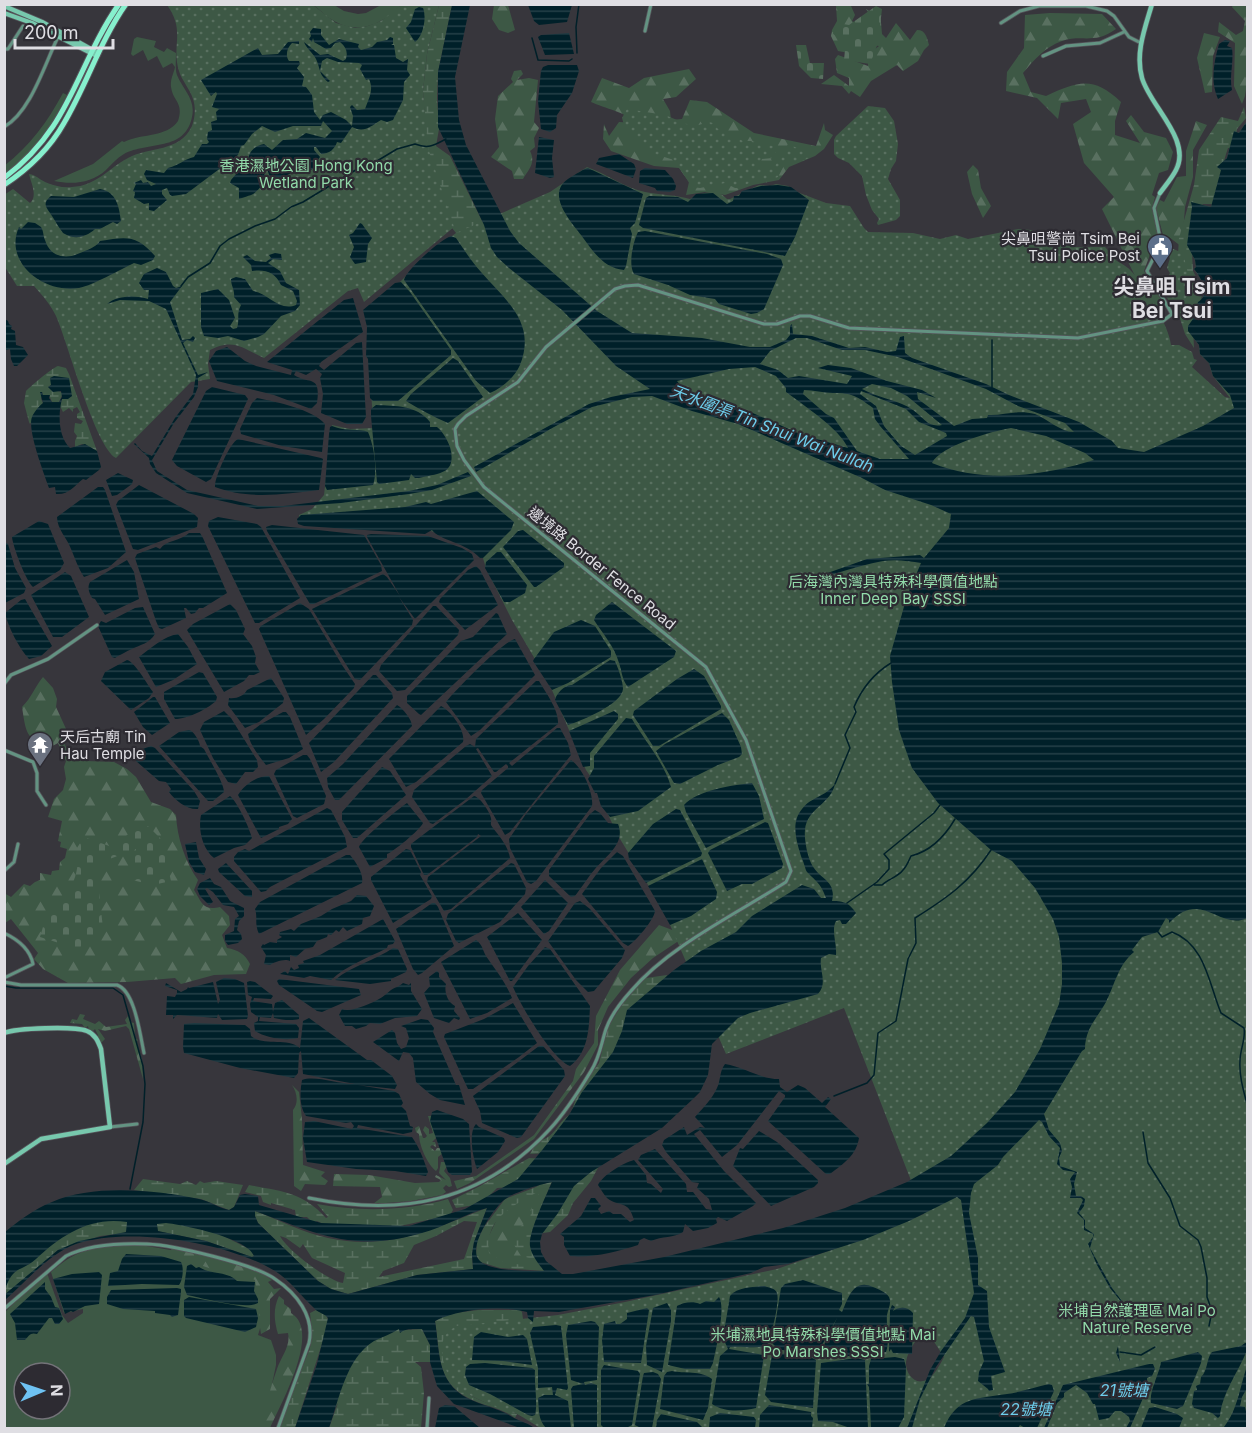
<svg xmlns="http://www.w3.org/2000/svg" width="1252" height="1433" viewBox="0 0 1252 1433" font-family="Inter,'Noto Sans TC',sans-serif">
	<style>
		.green { fill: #3d5845; fill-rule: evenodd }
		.forest { fill: url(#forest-firs) }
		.wetland { fill: url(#wetland-marsh); fill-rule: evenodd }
		.cemetery { fill: url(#cemetery-stones) }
		.park { fill: url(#park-dots); fill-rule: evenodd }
		.water { fill: url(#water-rules); fill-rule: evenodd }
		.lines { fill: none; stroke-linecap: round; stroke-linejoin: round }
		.stream { stroke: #002029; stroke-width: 1.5 }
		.street-casing { stroke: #55545a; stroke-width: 4.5 }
		.secondary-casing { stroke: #55545a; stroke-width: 6 }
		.primary-casing { stroke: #55545a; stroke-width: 7 }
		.street { stroke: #639382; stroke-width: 3 }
		.secondary { stroke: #77c8ad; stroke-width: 4.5 }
		.primary { stroke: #86f0cd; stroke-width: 5 }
		.labels { text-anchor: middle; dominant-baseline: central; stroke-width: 4.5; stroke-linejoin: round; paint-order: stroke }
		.park-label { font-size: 15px; fill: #92dbaa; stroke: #2d2b32 }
		.poi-label { font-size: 15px; fill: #dfdee3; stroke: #2d2b32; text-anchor: end }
		.street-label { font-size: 15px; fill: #dfdee3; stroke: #2d2b32 }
		.water-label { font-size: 16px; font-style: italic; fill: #6dceec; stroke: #2d2b32 }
		.district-label { font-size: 21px; font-weight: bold; fill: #dfdee3; stroke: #2d2b32 }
	</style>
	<defs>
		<pattern id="forest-firs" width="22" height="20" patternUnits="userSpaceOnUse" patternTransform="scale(1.5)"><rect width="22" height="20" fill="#3d5845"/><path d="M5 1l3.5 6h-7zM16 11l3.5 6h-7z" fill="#597060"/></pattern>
		<pattern id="wetland-marsh" width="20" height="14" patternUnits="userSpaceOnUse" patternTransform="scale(1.5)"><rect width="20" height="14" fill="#3d5845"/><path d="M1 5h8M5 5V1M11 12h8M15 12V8" fill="none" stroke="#597060"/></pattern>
		<pattern id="cemetery-stones" width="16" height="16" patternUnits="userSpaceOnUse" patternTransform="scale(1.5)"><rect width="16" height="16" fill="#3d5845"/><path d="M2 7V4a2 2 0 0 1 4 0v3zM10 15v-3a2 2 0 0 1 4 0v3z" fill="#597060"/></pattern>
		<pattern id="park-dots" width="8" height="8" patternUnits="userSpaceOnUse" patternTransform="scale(1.5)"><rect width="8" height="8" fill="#3d5845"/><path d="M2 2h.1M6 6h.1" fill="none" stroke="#597060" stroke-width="1.8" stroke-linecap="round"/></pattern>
		<pattern id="water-rules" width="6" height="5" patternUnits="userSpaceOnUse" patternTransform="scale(1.5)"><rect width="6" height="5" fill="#002029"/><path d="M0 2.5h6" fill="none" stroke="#254048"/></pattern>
	</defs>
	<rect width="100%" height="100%" fill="#37363c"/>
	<path class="green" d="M313 5H334L344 11 358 14 366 13 381 5H401C384 23 360 35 336 22 327 18 321 10 313 5Z
		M137 37 156 41 154 47 164 52 167 48 176 53C176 60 175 69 177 75 183 90 196 99 192 117 185 152 148 141 124 154 117 158 112 164 106 170 92 183 73 185 54 181L93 164 122 141 124 142C142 133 166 138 178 121 184 102 173 102 171 87 170 79 174 73 175 67L172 63 163 68 157 56 148 61 143 50 133 56 131 54 134 39Z
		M63 93 67 95 56 116 57 117C43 139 26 158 5 174L4 166C30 146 48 121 63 93Z
		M135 1244 188 1253 255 1273 263 1319 258 1335 271 1340 276 1355V1365L263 1428H5V1312L42 1275 47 1273 62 1315 68 1323 83 1313V1309L64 1313 51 1272C80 1246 99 1247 135 1244ZM24 1373H60V1409H24Z"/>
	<path class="forest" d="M494 5H508L515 30 508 33 499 30 492 19Z
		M836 5 851 6 855 15 852 21 862 27 872 19 866 9 871 12 880 11 882 34 886 38 896 23 910 40 917 30C926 30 927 38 929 45L924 50 918 61 903 71 897 65 871 81 860 97 851 91 849 94 842 86 821 84 834 75 849 86V78L837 73 835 59 838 55 868 66C868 56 871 52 879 46L873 45 849 53 838 51 831 36 832 30 837 21Z
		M1233 5H1247L1248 75 1245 96 1242 104 1234 86 1235 43 1218 32 1219 22 1236 35 1243 31 1245 21 1232 7Z
		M1050 13 1102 14 1116 29C1094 45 1082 34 1062 41 1045 47 1034 60 1023 73L1031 92 1046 96C1079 81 1093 76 1121 102L1115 121V135L1140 143 1126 121 1131 115 1144 132 1166 138 1173 152 1168 170 1159 173 1152 195 1155 197 1152 208 1159 243 1153 246 1144 271 1164 305 1159 312 1138 282 1102 209 1114 197 1084 163 1073 124 1091 112 1086 99 1061 103 1058 119 1037 98 1006 91 1007 72 1024 48 1025 15Z
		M1204 33 1220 37 1213 56 1212 92 1205 93 1197 58Z
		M689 69 696 79 676 97 663 99 670 111 671 120 682 119 690 100 707 102 754 133 816 146 824 123 825 130 833 135 824 149 815 156 789 167 779 180 753 185 725 195 705 192 686 195 689 182 679 168 654 166 611 151 603 139 604 124 609 136 619 122 636 123C628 113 604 108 591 102L602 78 629 88 644 78Z
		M521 70 523 74 517 80 529 78 538 80 534 122 539 128 534 138 535 147 530 151C536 163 529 169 523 179H514L512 171 491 157 499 147 495 119 498 96 513 82 511 79 514 71Z
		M1196 121 1207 125 1193 150V177L1185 207 1182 247 1169 237 1164 239 1156 208 1160 200 1164 202 1177 177 1186 176V151Z
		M973 165 978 170 981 188 991 206 983 218 972 194 967 172Z
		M43 677 53 688 57 699 56 707 67 731 65 745 71 756 86 761 114 762 127 769 136 777 151 802 170 809 176 815C177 837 185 862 198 880L194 890C202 903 203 911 220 907L229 916 230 925 222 935 227 948C238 950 245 954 250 964L246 974 214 975 181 984 175 978 127 982 68 983 43 969 34 959 38 953 11 919 5 923 4 893 11 897 24 884 30 886 35 882 40 880V873L51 875 52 871 59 870 60 862 65 858 67 849 60 847 61 842 58 841 62 821 48 817 54 799 63 790 66 779 64 767 66 761 58 743 49 748C25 738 26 732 22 707 32 697 34 688 43 677Z
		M659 925 675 931 683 938 653 958 631 978 608 1007 598 1030V1045L584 1072 534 1139 470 1183 457 1189 454 1181 476 1176 534 1135 573 1081 576 1069 594 1043 596 1016 620 970Z
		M80 1014 85 1015 83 1019 95 1024 99 1021 106 1027 127 1024 125 1020 128 1016 130 1022 134 1023 135 1038 138 1040 136 1042 142 1060 143 1079 129 1029 126 1026 105 1031 98 1029 105 1039 102 1042H96L98 1035 95 1029 93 1031 89 1030 88 1026 85 1028 82 1024 70 1023 72 1019 77 1020Z
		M292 1085 299 1092 302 1119 303 1165 325 1172 321 1176 328 1181 325 1185 305 1184 301 1191 294 1186 293 1110C299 1103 297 1092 292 1085Z
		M428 1116H432L437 1137 432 1142H435L436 1147 432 1145 430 1147 435 1151 437 1148H441L443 1153 438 1157V1168L436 1171C427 1164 419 1145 419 1134L416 1132 415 1128 419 1126 423 1138H425L427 1136 423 1130 425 1126 429 1129V1134L433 1133Z
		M441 1162H445L447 1166 444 1171 450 1178 452 1186 449 1187 446 1185 443 1188 446 1192 442 1195 411 1201 373 1204 382 1197 380 1187 333 1186 334 1174 369 1175 415 1183 439 1182 441 1180 435 1177 436 1175 446 1180 439 1173Z
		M545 1181 533 1222 540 1267C520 1266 493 1268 484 1246L501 1211Z
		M172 1246C204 1257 243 1260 272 1280L268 1282 274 1289 281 1288 270 1299V1329L261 1334 259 1321 260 1308 255 1280C238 1271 228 1273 212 1269 198 1265 184 1258 171 1251Z
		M279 1296 284 1300V1304L291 1309V1313C322 1331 280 1405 270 1428H261C265 1408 270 1388 277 1369 281 1357 291 1346 288 1333L278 1334C274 1320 273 1309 279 1296Z"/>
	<path class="wetland" d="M439 5H452L438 72 437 98 439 129 436 146 450 156 484 225 469 249 448 223 184 280 426 135 423 91 427 54Z
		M1244 107 1246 118 1237 129 1233 148H1228L1226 154 1212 204H1203L1197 210 1191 236 1193 271 1203 291 1193 328 1194 348 1185 334 1175 303 1179 238 1194 185 1199 150 1221 117 1238 121Z
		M58 366 66 368 69 374 97 451 82 444 75 447V441L77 436 74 432 75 423 81 424 83 421 77 418V414L80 412 77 407 73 409V412L69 408 63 412 60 406 62 399 72 396 51 385 48 387 63 393 59 402H52L49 395H43L42 392 41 399 43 403 30 424 29 422 24 403 26 391C32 385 52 368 58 366Z
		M667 975 666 979 548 1153 530 1154 537 1141C557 1138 555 1123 571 1114L577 1094 599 1063 608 1027 635 984 646 978Z
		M529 1158 549 1159 510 1187 497 1188 481 1204 456 1208 452 1200 480 1186Z
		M601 1162 591 1181 573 1203 568 1215 550 1232 536 1234 567 1185Z
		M143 1179 180 1184 187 1181 196 1185 200 1181 204 1183 216 1181 243 1185 234 1207 229 1210 201 1199 134 1190Z
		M552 1181 537 1218 535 1259 545 1271 500 1268 480 1262 476 1255 477 1241 484 1227 505 1199ZM541 1190 532 1206 530 1219 521 1226 511 1240 521 1256 529 1258 533 1266 505 1263 489 1253C484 1217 515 1205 541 1190Z
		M249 1185C281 1191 303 1192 326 1218L328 1217 317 1204C359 1212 407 1211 448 1199L453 1210 450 1215 391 1228 326 1225 317 1221 313 1223 307 1217H296L295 1210 271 1203V1205L263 1202 261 1196 245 1192Z
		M487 1208 474 1242 472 1254 473 1269 417 1275 348 1294 331 1289 318 1281 258 1223 255 1216V1211C279 1220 304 1233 328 1238 389 1251 433 1229 487 1208ZM464 1221 477 1222 464 1259 379 1277 383 1271 404 1263 414 1245 436 1236ZM280 1236 286 1238 300 1248 303 1244 312 1258 345 1273 343 1283C327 1280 288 1251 280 1236Z
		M89 1210 198 1223 251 1250 254 1256 252 1257 206 1241 157 1231V1224L156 1232H130L132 1223H127L128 1228 125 1233 100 1236 58 1250 5 1295V1259Z
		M316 1310 326 1315 329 1322 295 1428H278L310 1348 312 1331 310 1313Z
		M478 1310H520L522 1312 523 1319 461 1388C476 1402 498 1406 517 1414L515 1418C503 1409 490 1407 477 1402 435 1385 441 1358 435 1321L448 1314Z
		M418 1311 421 1313 422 1324 420 1327 411 1326 399 1328 400 1332 403 1330 422 1329 430 1345V1362H415L421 1367 424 1393 421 1428H329L338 1403 333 1411C345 1352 359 1328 418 1311Z"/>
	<path class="cemetery" d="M876 6 882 9 878 43 870 64 844 60 846 40 833 34 837 23 849 25Z
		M796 45H806L810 63H824L823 79 811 78 799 66Z
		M148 826 161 839 171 881 153 885 132 880 136 849 99 863V893L103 928 78 949 40 937 48 910C52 909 57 907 60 904 71 893 83 864 75 851L84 837 112 847 131 832Z"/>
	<path class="park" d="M167 5H313L336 23 355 28 368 26 381 21 401 5H439L427 54 423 91 428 148 454 227 364 302 358 288 348 291 264 358C242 348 234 338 210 350L208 364 210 379 191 382 116 458C95 447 68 343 56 316 51 305 42 295 34 286H17L5 267 4 195 13 189 30 203C38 196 31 183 29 174 36 175 39 179 45 182 54 186 63 188 72 187 96 186 109 168 128 158 150 146 179 153 192 126 195 118 196 108 193 99 190 89 182 81 179 71 171 45 186 31 167 5Z
		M868 106 885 108 894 121 898 144 896 161 891 169 888 179 900 200V216L896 220 878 225 877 223 879 219 872 210 866 195 862 176 849 163 838 158 834 154V140L836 136Z
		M627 109 665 115 689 125 695 126 709 122 713 123 718 129 743 141H751L778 147 773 158 761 159 762 171 775 166 788 144 806 152 809 158 802 161 786 162 778 177 769 180H756L738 188H735L725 183 700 188 692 187 674 160 648 152C642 138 627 139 622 118Z
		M1247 121V1428H540C532 1423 525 1418 517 1414 513 1412 507 1412 503 1410 475 1397 446 1391 442 1353 441 1340 445 1333 456 1326L558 1315 625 1302 777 1269 863 1239 924 1214 844 1008 726 1054 664 911 617 834 591 777 586 770 549 683 512 620 486 568 482 555 477 549 426 529 299 520V515L312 509 324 495 332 425 350 429 374 428 370 382 397 285 426 256 456 233 550 192 587 167C607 174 625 188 645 192 660 195 677 195 690 199 701 192 718 188 727 199H730L759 185 770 186 776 184 788 186 797 192 826 203 850 206 864 228 868 232 913 233 940 239 956 235 968 239 1018 229 1031 230 1059 244 1075 247H1105C1109 251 1113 258 1117 261 1122 264 1128 267 1132 272 1146 287 1169 326 1171 345H1179L1192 352 1194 359 1197 360 1192 367 1225 397 1230 398 1213 376 1209 363 1200 354 1199 345 1188 331V326L1193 319 1198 302C1211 294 1201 278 1194 269L1196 267 1195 260 1187 245 1192 207 1191 202 1211 207 1221 170 1217 167 1227 158 1234 131 1239 133ZM925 1328 944 1357C940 1364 934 1377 926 1380 914 1386 905 1372 906 1362 908 1349 918 1338 925 1328Z
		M1166 246 1183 253 1192 290 1181 304 1177 316 1168 299 1160 291 1170 273 1167 268 1170 258 1164 249Z"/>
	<path class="water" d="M452 5H470L455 77 459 120 466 145 510 231 519 243 597 311 632 333 702 338 750 347H770L786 340 790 335V326L792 324 793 334 812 336 849 348 865 347 887 352 896 351 900 337 904 336 905 353 912 358 986 384 1009 395 1079 422 1112 441 1118 448 1144 452 1203 426 1234 408 1230 395 1213 376 1209 363 1200 354 1199 345 1188 331V326L1193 319 1198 302C1211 294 1201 278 1194 269L1196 267 1195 260 1187 245 1192 207 1191 202 1211 207 1221 170 1217 167 1227 158 1234 131 1239 133 1247 121V918C1220 931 1201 888 1169 923V920L1166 918 1158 932 1142 937 1132 950 1134 952C1118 965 1115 984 1106 1002 1097 1018 1085 1029 1085 1049L1082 1051 1044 1114 1049 1130 1060 1143 1062 1151 1059 1158 1060 1166 1077 1172 1074 1184 1076 1196H1081L1085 1199 1084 1206 1079 1213 1085 1220V1228L1094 1234 1090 1248 1112 1288 1128 1309 1127 1317 1118 1346 1120 1362 1116 1353 1126 1318 1127 1309 1110 1288 1097 1265 1088 1244 1093 1237V1234L1084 1230V1220L1077 1213 1083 1200 1081 1198H1070L1072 1187 1070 1179 1075 1172 1063 1170 1057 1164 1060 1148 1049 1136 1042 1122 1039 1120 1003 1157 998 1165 974 1184 971 1193 969 1213 978 1258V1285L987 1291 989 1327 1005 1372 991 1376 993 1390 989 1391 988 1389 978 1381 979 1372 984 1361 975 1321 974 1317 971 1316 936 1367 920 1399 912 1428H907L930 1370 941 1351 965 1318 974 1293 961 1200 957 1197 909 1221 863 1240 788 1264 764 1267 751 1273 655 1295 559 1312 534 1311 533 1322 528 1318 527 1312C502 1305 458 1309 435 1321 440 1351 436 1381 467 1398 483 1406 499 1408 514 1418 521 1422 529 1423 534 1428H520L454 1404 437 1386 430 1362V1345L422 1329C414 1329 405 1328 400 1333L399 1329C391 1334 382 1337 374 1341 346 1358 339 1400 329 1428H295L317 1364 328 1318C324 1313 318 1313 314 1308 301 1296 290 1280 275 1271 228 1242 128 1226 76 1244 48 1254 26 1282 5 1300L4 1295 58 1250 79 1241 126 1232 127 1222C91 1216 61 1235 36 1259 20 1273 13 1265 5 1290V1232C20 1220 34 1209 52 1202 92 1184 156 1190 199 1199 209 1201 219 1208 229 1210L234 1207 240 1195 245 1194 258 1196 259 1205 321 1223 409 1226 465 1209 518 1179 543 1149 569 1115 582 1092 613 1052 622 1031 627 1010 674 970 701 951 736 932 752 916 802 885 814 889 821 898H826C821 884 817 882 807 872 805 869 804 862 802 859 797 843 790 823 802 809 811 797 825 797 835 784 831 804 807 808 805 830 804 838 807 855 811 863 819 880 837 880 832 901 845 901 849 903 856 913L846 924H842L840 920 836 921C831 930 837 944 836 955L829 954 821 958C819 971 828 983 818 994L750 1013 738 1018 712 1044 708 1075 700 1092 693 1099 662 1128 591 1172 574 1186 558 1213 542 1234 540 1242 541 1252 546 1261 562 1274H573L664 1257 783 1228 845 1208 907 1182 951 1156 987 1123 1015 1092 1040 1049 1059 1004 1062 984V963L1059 937 1053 919 1035 888 1012 861 991 850 938 803 912 768 899 730 892 682 890 656 907 596 921 563C910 561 895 559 883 561 854 566 825 578 796 585L794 582 822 575 867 559 920 555 924 558 949 528 951 514 931 505 885 490 862 478 738 424 692 411 652 396 632 397 592 407 554 427 476 472 474 467 589 404 611 397 650 389 616 366 562 310 509 268 497 257 491 248 484 225 438 127V72ZM796 338H807L842 350H865L898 357 986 389 1018 406 1065 423 1074 432C1060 432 1048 419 1035 414 1016 409 1004 416 988 415L987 418 972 419 954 426 918 399 917 392 936 398 922 390 887 381 851 368 828 365 818 368 852 376 847 384 799 376 788 378 778 370 760 364 770 351ZM755 367 776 376 786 388V392C803 405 840 429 848 448L800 434 746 410 698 399 686 392 677 381 729 369ZM872 384 891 388 907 396 942 425C928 428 923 417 913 410 899 400 878 398 862 389ZM804 390C814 390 823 393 833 393 852 393 857 396 873 408L875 419 880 426 909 459H880L857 451 834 418 826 414 803 394ZM861 391 906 409 919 422 946 433 947 436 915 455 901 446 884 426 876 406 860 394ZM1011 428 1046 436 1085 453 1094 460C1042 476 984 484 932 463 940 446 992 431 1011 428ZM552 1182C546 1196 528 1233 530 1246 531 1255 539 1264 544 1271 529 1271 492 1272 480 1261 466 1249 493 1209 504 1200 512 1193 541 1184 552 1182ZM487 1208 474 1242 472 1254 473 1269 417 1275 348 1294 331 1289 318 1281 258 1223 255 1216V1211C317 1234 355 1253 422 1233 444 1227 465 1214 487 1208ZM166 1223C184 1225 248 1238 254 1256L252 1257 206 1241 158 1231 157 1224Z
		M528 5V4L572 5 567 22 539 25 534 21Z
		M419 7 423 8C427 18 423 36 415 42L406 28 411 22 415 9Z
		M313 28 321 29V35L329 45 339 39 359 44 358 47 361 50 372 47 377 42 387 40 390 37 393 38V44L391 45H394L396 58 403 62 408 59 407 70 410 75 404 82 403 100 393 120 387 122 381 120C370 127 364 133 352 127L341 143 337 142C335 149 329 154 321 154L316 147H314V150L320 157 317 161 319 164 311 170 301 172 296 170 284 177 271 180 267 169 268 165 266 164 264 170 265 182C252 196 257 193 239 199V188L230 183 231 180 242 167 248 168C247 156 250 147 264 144L272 150 283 140 297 139 306 133 325 138 332 131 323 121 321 126H293L275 132 262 126 252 134 244 145 241 146 238 155 186 194 172 196 170 195 167 188 162 190V194L167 200 154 211 149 210V203L144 204 134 198 135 192 133 191 136 184 134 183 141 180 143 183 148 182 151 186 156 184 147 180 144 174 146 170 164 173 168 168C180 165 184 159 194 157L202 144H207L209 142 207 139 208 132 212 130 211 122 217 120 216 112 219 109 212 107 217 94 216 92 211 96 201 80 258 48 262 55 278 54 288 42 299 41V44L292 43C287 48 285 55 289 61H299L300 64 297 68 304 77 302 86 306 87 312 95 314 112 320 120 323 115 331 112 346 120 352 126 353 116 350 107 352 105 357 110 365 109C369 98 374 90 369 79L366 80 360 69 362 65 359 63 338 62 327 58 322 61 320 71 330 81 328 82C318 73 321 70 316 59 313 53 306 48 304 42L320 55 328 54 343 61 346 59C348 52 346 47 340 42L335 43 331 48 326 49 314 42 313 38 312 42 309 39 311 36 310 32Z
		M569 33 574 54 545 55 538 37 541 35Z
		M1225 40 1230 41 1227 46 1232 48C1234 62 1229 76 1232 90L1218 99C1210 81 1214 62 1219 44Z
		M548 65H577L579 71 572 93 557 115 556 128 550 132 541 129 538 101 541 71 543 67Z
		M539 137 554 140 552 158 554 177 550 178 535 173Z
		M619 154 634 164 636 169 633 178 596 164 599 158Z
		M588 168 643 194 635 223 630 228 632 234 626 266 624 270C603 268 593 251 581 235 569 219 544 192 571 177 577 174 581 170 588 168Z
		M645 168 665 170 673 179 676 186 675 190 670 192 657 191 655 188 639 183 640 171Z
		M778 185 791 187 809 200 795 237 785 256 643 228 639 225 646 198 649 196 678 197 688 202 696 194 713 193 727 204 733 201 734 196H739L742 191 761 186Z
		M100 189C117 192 119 207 121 221L117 224 113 222 100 229H95C85 238 74 240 63 233 59 228 56 222 52 216 47 208 41 204 51 196L74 197Z
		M28 222 35 223 41 227C44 232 43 236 45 240 50 257 66 260 80 253 87 250 95 248 100 241 126 237 136 234 155 256L153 260 141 265 134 263C119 270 94 285 79 288 45 294 3 263 19 227L21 229Z
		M360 223 362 224 372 238 368 244 366 262 355 264 350 257 354 247 349 235 353 233Z
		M645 231 767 254 781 259 783 265 764 309 757 313 751 314 719 304 715 299 690 295 668 285 634 274C628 264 633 242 638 232Z
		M451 236 456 238C464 250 472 262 481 272 505 300 537 322 520 365 515 377 502 388 490 393L476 381 404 280C406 270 441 239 451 236Z
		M275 253 281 254 282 260 273 259 268 263 280 271 286 283 299 290 300 305 295 311 281 316 264 334 258 337 244 341 228 336 218 338 204 336 201 327V293L218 289 229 300 235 318 230 326 233 329 237 328C240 319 236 314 241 305L234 297C235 290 231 286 231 279L236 277 245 279 253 291C268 293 279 312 296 305L297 301 293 291 281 285C275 272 265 269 252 271L251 265 243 257 247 255 255 261 266 262 271 258 269 255Z
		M157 268 166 272 173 286 176 288 182 286 170 302 182 340 190 339 193 336 195 338 193 342 187 340 183 343 198 375 208 372 198 378V387L194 397 174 423 152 460 157 471 187 490 258 506H283L409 491 437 485 468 472 471 476 432 490 409 494 341 503 257 509 187 493 156 473 150 464 149 458 134 444 135 443 142 451 152 456 175 418 193 394 196 375 166 309 149 301 120 300 107 304C117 295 137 295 148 299L149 290H144L139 283 144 274Z
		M401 282 410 292 451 350V355L398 401H373L370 398 368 359 366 356 367 327 363 310 395 283Z
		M353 298 363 332 321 362 319 366 324 370 356 343 362 342 365 400 366 417 362 424H347L321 413 323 394 320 378 322 374 316 369 306 375 296 371 294 375C310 385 321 374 317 403L311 409 274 395 217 381 209 361 216 351 227 347 245 361 256 366 291 375 292 370 267 362 344 300Z
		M5 319 8 321 9 324 12 326 11 329 15 331 16 345 23 347 28 355 17 366H14L11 359 10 349 6 350 5 347Z
		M453 358 458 361 483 397 448 423C434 417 419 409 406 401L411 394Z
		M54 376 69 378 72 396 68 399H62C58 414 58 436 70 448L85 444 97 451 101 467 99 470 86 480 83 479C74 486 69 495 56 494L55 487 49 488C44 473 27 430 32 417 34 412 39 406 43 403L40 392H42L43 395H50L49 398 52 402H59L62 397 61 391 53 392 48 387 51 385 50 378Z
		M212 387 245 395 248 399 211 479 206 482 177 466 172 460 206 391Z
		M257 398C277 402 312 409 325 424L322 452 282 446 241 434 240 429 252 403Z
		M376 405C395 406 417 405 430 422V427H437C443 432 447 439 450 447 457 474 440 473 419 478H415L411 474 409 480 379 484 377 482 371 416V409Z
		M332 426C346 432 359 428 368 432 374 446 378 470 373 485L327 490 325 486 329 434 330 427Z
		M238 439 321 458 323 459 319 490C284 494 249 500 215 487 214 479 230 442 238 439Z
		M118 473 133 480 132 484 117 495 112 496 106 480Z
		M139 485 194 514 198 518 197 527 138 550 133 549 116 505 118 501Z
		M98 487H103L105 490 126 552 108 568 84 577C78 568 75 558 71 549 67 538 57 529 57 517Z
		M477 491 514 522 511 530 483 558H480C466 542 440 541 432 530L425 534 304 526 298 524 297 519 301 515 405 507 426 502 431 504Z
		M218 517 257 524 261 527 300 598 259 623H255L208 526 209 521Z
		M39 521 48 524 64 563 60 570 33 587C26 581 13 547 12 537Z
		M272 525 364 535 381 565 382 571 314 604H310L267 531 266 527Z
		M523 530 564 563V567L536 587H534L503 547 518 531Z
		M189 533H200L203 538 227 593 203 608H199L195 613 191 614 186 608H184L186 618 162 629 159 628 156 621 135 558 137 554 156 547 160 549C166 540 181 541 189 533Z
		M371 534 428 536 462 548 472 554 474 560 415 619 399 597 413 620 412 625 360 680 355 679 312 609 383 574 387 577 400 596 367 537V535Z
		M4 542 8 544 15 568 26 588 24 593 5 603Z
		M497 552H501L527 585 525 593 510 602H504L485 568 486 562Z
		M127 560 134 572 139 599 105 615 95 599 92 598C89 592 87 588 90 582Z
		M476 566 480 570 498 605 465 630 439 602 440 599 468 570Z
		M65 572 71 576 89 617 62 637H53L31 595Z
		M25 599 52 646 41 656 29 659C19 648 8 627 5 613L21 600Z
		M612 602 676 651 674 657 628 687C622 680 622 672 619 663 614 646 603 634 594 620L596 615Z
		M300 603 309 609 342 665 355 684 354 688 324 719 306 735 259 629 261 626Z
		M230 604 236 610 245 629 243 634 252 646 256 657 255 663 260 672 254 675H249L244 681 224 692 187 630 193 624Z
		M433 606H436L459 630 458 635 405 690 397 691 379 671 381 665Z
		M143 607 155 634C150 643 140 645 132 649 127 651 120 655 115 658L112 657 98 626 101 621 106 623 135 608Z
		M496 613 498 614 507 634 421 715 419 714 407 703V696L461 641 473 637Z
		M581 620 595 626 611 651V657L568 683 552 690 533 661 534 659 554 632Z
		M178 634 188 647 197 664 173 680 156 687 139 657C150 649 164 636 178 634Z
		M515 639 535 675 480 730 471 736 446 702C457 689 501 643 515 639Z
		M127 660C135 662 147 684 153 692L149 698 131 710 101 681 105 672Z
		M610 660 615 661C618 668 623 681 623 689 622 704 581 721 568 725L555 700C556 693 566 684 572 685Z
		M694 669 704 676 721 706V709L659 746H653L633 715 634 711 677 679Z
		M199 672 203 673 217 697 216 701C207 709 188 719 175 719L164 699V692Z
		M373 675H376L392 693 393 698 334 762 321 772 309 743Z
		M271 678 284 698 283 703 259 722 245 728 228 705 229 698C236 699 244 696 247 690Z
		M536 681H539C546 693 559 710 558 724L509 763 512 766 557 728H560L568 743 571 755 510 832 505 835 481 793 482 790 508 768V766L506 764 496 772H494L478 748 476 749 492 776 465 800 433 824 430 823 412 797 414 790 466 746 470 744 475 747 476 739Z
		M153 697H155L170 723 152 735 143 727 134 712Z
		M397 705C403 708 412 720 412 726L339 800H335L328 787 327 778 343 764Z
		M441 706C451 711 466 731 463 742L416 782 406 787 389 759Z
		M224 711 231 718 257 760 258 767 253 772H245L236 784 228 782 213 758 200 730 204 722Z
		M614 711 618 714V719L590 753V766L583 767 569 731Z
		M283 712H286L290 717 303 749 289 758 266 765C259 756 250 745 248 734L261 724Z
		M722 713 729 720 741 747 742 754 739 757 718 765 680 784 674 783 656 751 665 744Z
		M626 718 632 719C644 740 664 762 671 787L638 811 610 817 601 806 597 793H595L588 779 594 768V756Z
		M189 730C194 731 200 742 200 746L204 749C209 759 224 783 224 792L213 801H208L159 746 179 732Z
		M151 746 155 748 194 791 200 801 198 809C187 810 175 800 169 792L171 789 166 782 159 781 136 761 135 755 140 750Z
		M303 755H307L310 759 326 796 324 804 297 818 293 816 274 774 276 770Z
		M571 760C582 767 594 793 592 806L536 881 531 884 527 882 510 848 509 839 526 814Z
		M382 767 390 771 406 795 357 838H353L342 820V812Z
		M269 776 292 819 288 824 279 827V829L261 838 238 795C244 785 256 776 269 776Z
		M752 783 759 796 764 819 706 848 686 812 684 805C698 790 732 785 752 783Z
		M230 796C238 803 249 827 252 838L245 845 234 848 214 858C202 848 198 829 201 815Z
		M474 796C480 797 490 812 491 818 492 824 489 823 493 828 500 837 508 846 510 858L451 909 444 911 427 882 428 877 481 836 478 834 477 837 427 875H424L411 847V844Z
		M407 803 423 823C420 830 393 852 387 854V858L370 867 359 847C362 838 397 810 407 803Z
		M327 808 331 810 345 837 347 847 270 887 266 891 261 892 234 861V857L238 852 245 849 249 851Z
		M676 809 680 810 702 853 701 856 646 883 629 859 628 853 653 824Z
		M595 810 600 813 608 823 618 824C626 843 606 856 595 869 588 877 582 887 575 896L571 897 549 876V870L590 814Z
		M765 822 768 823 783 864 782 868 752 884H742L727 891 708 853 710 850Z
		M196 842 199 858 206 869 204 875 195 872 189 862 185 844Z
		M406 849 410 850 421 872 420 875 432 896 431 899 393 923 371 880V877Z
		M617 852 623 856 655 911C654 920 636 941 628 946L623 943 582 894 601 868Z
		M346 855H350C356 862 364 874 362 883L259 934C254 923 258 918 255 909L260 902Z
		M702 859 717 892 716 899 691 916 670 925 648 886Z
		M226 863 252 891V897L245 896 219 872 218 869Z
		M511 863 514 864 526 888 525 894 500 922 459 943 456 941 446 920 448 914Z
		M210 878 214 884 221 887 230 901 244 908V916L239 921 237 930 241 934 242 939 238 943 228 945 225 941V935L234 931 235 919 239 916 234 907 223 905 213 892 207 888 205 889 213 902 209 905 200 896 197 889 200 883Z
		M545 880 568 903 549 931 544 934 521 907Z
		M357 895 366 896 374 906 370 916 363 918 362 924 347 931 343 927 339 932 336 930 331 935 328 934 327 937 317 941 313 947 305 949 296 957 290 955V961C285 958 274 962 270 965L264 964 266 955 261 947 263 944 264 945 270 942 277 943V940L282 937 279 935 280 932 291 929 294 931 301 924 321 916 332 909 351 901Z
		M580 901 590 909 625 950 622 958 594 991 588 992 576 980 548 941 575 903Z
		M432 903H435L438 907 454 946 422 973 418 975 413 969 396 929Z
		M518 913 542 940 512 981H510L487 937Z
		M383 919 395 941 393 944 388 945 387 948C368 958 347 965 331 980L310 976 304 978 280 974 285 971 288 974 291 967 294 970 299 968 298 965 304 963 303 961 320 955Z
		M476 940C483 945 482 949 486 956 495 969 506 983 512 998L487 1013 470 1019 441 962Z
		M545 947 550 949 590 1006C589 1027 589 1052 570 1066 552 1059 521 1006 513 987L528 966Z
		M393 948 398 949 407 969 406 972 391 979V981L370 984 335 980C351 966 376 960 393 948Z
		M437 971 439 973V977L446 984C444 991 447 1002 455 1006L454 1011 460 1018 459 1020 454 1018 449 1023 434 1018 424 993 430 986 429 977Z
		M224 978 235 979 244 983 248 1016 247 1019 222 1020 218 1014 217 1018 177 1015 173 1019V1015H166L167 996 175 997 177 993V990L165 986 166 983 181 992 187 989 188 987 189 988 213 982 218 1004 220 1000 216 982Z
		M279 979 359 989 361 995 322 1012 317 1011 279 985 277 981Z
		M250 981 255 982 273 996 271 999 254 998 253 1001 272 1004 273 1012 275 1003 282 1000 299 1015V1019C292 1021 282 1020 274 1018L273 1013 271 1018 260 1017 259 1021 296 1024 299 1028 298 1038C285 1041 266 1038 255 1031L254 1023 258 1021V1017L251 1012 250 1004 252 997 248 995 247 982Z
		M403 983 409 985 411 983V991L422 1009 417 1016 395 1018 380 1024 370 1023 366 1026 356 1029 352 1026H345L339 1015 342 1009C350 1013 370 1004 379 999 383 997 387 993 391 990 395 987 399 987 403 983Z
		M513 1003 537 1043 519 1057 473 1089H468L444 1037 445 1034 484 1019Z
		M309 1018 367 1060H371L392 1076 397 1085 395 1089 358 1085 394 1091 399 1094 403 1103 401 1106 406 1111 410 1126 413 1127 412 1132 403 1134 358 1125 357 1128 412 1137C419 1147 424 1160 428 1172L426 1176 395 1171 356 1169 307 1162 303 1138 305 1122 314 1121 352 1129 354 1126 351 1122 346 1123 306 1116C299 1106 300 1092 302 1080 316 1075 340 1085 355 1084L303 1074 301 1051 299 1053 298 1073 294 1078 240 1068 184 1053 183 1047 184 1024 194 1023 245 1025 250 1029 251 1036C264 1047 286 1037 300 1048L303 1021Z
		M421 1019 428 1020 434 1028 433 1032 456 1085H459L465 1105 440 1100 430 1094 416 1082 413 1058 409 1053 403 1052 399 1061 373 1042 392 1030 395 1033 397 1043 401 1049 406 1047 409 1038 406 1028 401 1026Z
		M539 1046H543L564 1070 565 1076 521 1137 517 1138 482 1123 480 1111 473 1096Z
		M725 1064C744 1067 760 1079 779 1079L780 1087 787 1092 798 1085 805 1088 822 1103 828 1097 831 1099 825 1107 859 1138C856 1156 844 1163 830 1174H826L768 1121 785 1097V1095L779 1091 737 1145 722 1157 700 1130 694 1134 724 1171 756 1203 753 1206 727 1221 718 1217 716 1219 717 1223 708 1228 693 1231 685 1224 683 1232C674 1238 662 1236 651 1241L644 1238 640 1240 638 1245C617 1252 592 1258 570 1256L564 1245V1237L560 1234 581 1216 591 1198H595L601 1206 598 1209 601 1214 609 1211 613 1214H621L630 1222 634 1220C628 1199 620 1208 607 1198 603 1194 601 1189 598 1185 603 1175 623 1163 634 1160L646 1175 647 1183 651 1184 661 1193 663 1189 638 1160 641 1155 655 1149 686 1184 687 1192H693L706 1209 712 1210 709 1199 697 1188 699 1183 692 1182 666 1152 662 1145 664 1140 684 1127 687 1135 700 1127 705 1128 695 1117C703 1108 712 1099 717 1088 721 1080 719 1072 725 1064Z
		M437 1110 463 1119 469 1124 472 1172 470 1175H452L448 1172 430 1121 432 1112Z
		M476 1124 479 1127 504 1138 505 1141 498 1152 477 1169C473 1158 468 1133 476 1124Z
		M759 1131 777 1142 818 1180V1183L814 1187 771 1206 733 1166 740 1148 743 1149Z
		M126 1254 161 1256 181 1262C184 1267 183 1280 179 1285L142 1284 108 1286 110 1273 118 1271 122 1259Z
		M191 1264 196 1268 199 1267C211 1275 228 1271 237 1281L255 1282 254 1291 258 1299V1303C246 1310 202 1298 187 1295L184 1287 187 1266Z
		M99 1272 102 1275 99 1304 85 1306 73 1312 71 1311 65 1314 53 1279 72 1274Z
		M803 1280 842 1293V1304L839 1310 842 1312C848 1299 853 1278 873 1287 878 1289 886 1292 889 1297 892 1303 888 1309 887 1315 886 1327 890 1341 886 1352L839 1357 823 1353 826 1346 823 1347 837 1318 817 1354 800 1352 816 1360 813 1408 771 1402 765 1395 772 1355 799 1352 774 1349 775 1346 772 1343 781 1288 785 1284Z
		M45 1282V1289L51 1297 55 1307 59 1308 63 1319 59 1324H55L52 1318H49L37 1334C30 1332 29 1336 25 1340H17L15 1323 10 1314Z
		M765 1286C769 1288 775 1288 777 1293 780 1303 771 1336 767 1346 754 1349 743 1346 730 1347L729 1349 764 1355 756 1408C743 1411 725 1413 712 1404L720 1356 728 1349 723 1338 730 1296C737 1287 754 1287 765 1286Z
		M177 1288 181 1289V1292L178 1315 172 1317 170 1315 155 1313V1311L123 1309 107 1304V1297L111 1290Z
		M189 1297 256 1309 258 1318 256 1327 245 1332 186 1318 184 1316V1300Z
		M719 1297C726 1307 716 1349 713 1363L710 1369H685L668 1365 677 1306C683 1302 694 1301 700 1304L706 1301 714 1302Z
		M667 1303 671 1310V1321L662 1372 647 1365 646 1346 653 1308Z
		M892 1305 895 1307 893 1311C900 1306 908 1307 913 1313L912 1354 893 1353 891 1349 889 1352 890 1310Z
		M647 1308 649 1310 641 1363 604 1362 602 1340 604 1324 615 1321 616 1324H620L627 1319V1313Z
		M591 1321 595 1322 599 1327 597 1380 584 1382 585 1385 591 1383 597 1385V1428H574L571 1389 573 1386 583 1384 571 1380 566 1335 568 1325Z
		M556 1325 561 1326 568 1388 567 1390 557 1388 555 1395 568 1401 571 1428H546C538 1420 539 1409 538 1398L544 1395H553L552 1387 538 1388V1368L530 1333 533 1327Z
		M481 1332 508 1337 523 1335 527 1339 532 1365 503 1361 472 1360 474 1337Z
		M1245 1343H1247V1350C1239 1371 1222 1393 1220 1416L1218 1418 1212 1413 1194 1408 1192 1404 1194 1391 1197 1390 1196 1386 1200 1384 1201 1377C1208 1371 1206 1359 1212 1352L1241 1346Z
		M1198 1352 1202 1356 1201 1363 1183 1406 1177 1409 1151 1403C1149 1391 1159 1375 1161 1362Z
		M895 1357 904 1359 906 1367 904 1417 898 1428H873L871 1427 869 1387 867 1384H869V1366L871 1359Z
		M856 1358 865 1360 868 1428H850L833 1422 818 1421 817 1412 821 1363Z
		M485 1363 532 1368 535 1370C534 1383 538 1404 535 1415L532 1416 528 1415 490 1394 469 1385 465 1375 466 1367 470 1364Z
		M1149 1364H1153L1155 1369 1152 1376 1147 1378V1389L1130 1428H1126L1130 1421 1129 1417 1121 1411H1115L1109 1418 1099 1420 1095 1404H1093L1087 1393 1076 1385 1064 1393V1397L1057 1403 1047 1428H1044L1063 1385Z
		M604 1365 638 1371 640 1374 632 1425 626 1428 603 1427 601 1425V1370Z
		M1247 1366 1246 1390 1242 1397 1240 1406 1245 1407 1247 1416V1428L1235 1427 1227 1428 1224 1427C1238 1409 1240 1386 1247 1366Z
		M672 1371C684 1374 701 1370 712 1379L708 1408 703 1420 660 1409 664 1376 667 1372Z
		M653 1372 658 1374 661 1379 652 1428H641L635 1425 643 1376 644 1373Z
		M1049 1384 1052 1385 1054 1391 1037 1428H1025L1020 1425 1018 1428H944C957 1396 977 1399 1007 1394 1021 1392 1035 1387 1049 1384Z
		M445 1405 454 1406 480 1428H435L439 1408Z
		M769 1405 811 1412V1416L813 1418 812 1428H759L760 1415Z
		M1155 1407 1177 1414 1183 1418 1179 1428H1141L1149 1408Z
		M720 1413 754 1417 756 1420 755 1428H709L710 1417Z
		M661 1414 697 1422 703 1428H656L657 1420Z"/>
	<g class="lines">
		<path class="stream" d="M532 38 538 60 569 61 572 59
			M577 53 576 27 579 4
			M181 286 188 277 210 263 220 246 229 239 255 226 275 219 291 207 303 202 359 168 372 164 397 149 415 144C428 149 433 146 446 139
			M992 387V340
			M835 784 850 748 845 735 856 712 854 707C862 688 873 674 891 663
			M874 885H882C888 879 898 877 903 870 907 866 909 860 911 856 931 851 945 836 955 819
			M847 903 877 882 889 869V860L884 854 934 813 940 805
			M1158 932 1162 937 1172 932C1205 944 1209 984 1221 1013L1244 1028C1246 1039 1240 1049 1240 1061 1239 1077 1244 1092 1248 1108
			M4 986 16 988H113L123 995 143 1066 145 1084 143 1122 130 1189
			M834 1096 867 1083 874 1075 878 1033 896 1021 908 959 916 943 915 918C947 898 970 882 991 850
			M1143 1132 1148 1163 1170 1198 1180 1226 1198 1240 1201 1247 1207 1278V1297L1212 1311 1209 1326
			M1120 1352 1141 1355 1155 1347"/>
		<defs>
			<path id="street" d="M1001 23 1020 11 1039 6H1086L1107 11 1114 16 1129 37 1141 43
				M645 31 651 4
				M4 49H8L23 26
				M1043 56 1066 46 1100 43 1124 32
				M4 127C31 112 45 63 58 37
				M4 684 11 675 48 659 97 625
				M4 750 33 762 37 773V791L46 805
				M4 871 14 862 18 844
				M4 933C19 940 30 949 33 964L4 978
				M4 982 21 985H117C135 991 140 1035 144 1053
				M110 1127 137 1124
				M309 1198C402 1217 482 1202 549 1130 565 1113 579 1091 591 1071 600 1057 601 1044 606 1029 611 1015 621 1002 631 991 669 946 736 914 786 882L791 871 746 740 706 667 484 487 464 460 457 446 455 429 458 424 466 416 518 382 546 347 615 289 625 286 638 285 764 324H777L800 316H810L849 328 1078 338 1163 321 1172 314 1147 271 1161 243 1154 208 1160 193
				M4 1309 66 1256C90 1244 120 1243 147 1244 173 1245 254 1264 275 1279 296 1293 315 1316 309 1343L278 1428
				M427 1428 429 1398"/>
			<path id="secondary" d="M1152 4C1145 28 1135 53 1142 78 1150 106 1192 140 1176 170 1172 178 1165 186 1160 193
				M4 6 42 22 98 53
				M4 13 32 23 97 56
				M4 1033C17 1028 74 1026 87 1031 95 1034 98 1041 101 1049L110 1127 41 1139 4 1164"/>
			<path id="primary" d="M4 178C72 127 75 68 119 4
				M4 185C28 169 50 148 64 123 87 84 100 41 126 4"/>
		</defs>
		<use href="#street" class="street-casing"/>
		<use href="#secondary" class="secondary-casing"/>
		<use href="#primary" class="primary-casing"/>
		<use href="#street" class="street"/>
		<use href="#secondary" class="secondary"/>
		<use href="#primary" class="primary"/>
	</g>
	<defs>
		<symbol id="civic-pin" viewBox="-11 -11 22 30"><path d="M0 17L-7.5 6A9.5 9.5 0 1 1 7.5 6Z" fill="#5c6f8a" stroke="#2d2b32"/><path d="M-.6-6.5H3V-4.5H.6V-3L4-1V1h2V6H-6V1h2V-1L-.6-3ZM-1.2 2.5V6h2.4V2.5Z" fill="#fff"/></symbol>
		<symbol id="temple-pin" viewBox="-11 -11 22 30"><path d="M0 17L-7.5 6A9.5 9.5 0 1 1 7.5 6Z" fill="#6b7280" stroke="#2d2b32"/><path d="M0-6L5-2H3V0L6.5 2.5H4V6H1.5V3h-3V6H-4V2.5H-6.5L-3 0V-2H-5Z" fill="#fff"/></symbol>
	</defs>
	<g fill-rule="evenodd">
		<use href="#civic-pin" x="1145" y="232" width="30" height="40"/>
		<use href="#temple-pin" x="25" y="730" width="30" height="40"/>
	</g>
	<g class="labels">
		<g class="park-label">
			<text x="306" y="165">香港濕地公園 Hong Kong<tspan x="306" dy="17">Wetland Park</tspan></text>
			<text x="893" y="581">后海灣內灣具特殊科學價值地點<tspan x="893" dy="17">Inner Deep Bay SSSI</tspan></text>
			<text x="1137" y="1310">米埔自然護理區 Mai Po<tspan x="1137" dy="17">Nature Reserve</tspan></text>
			<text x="823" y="1334">米埔濕地具特殊科學價值地點 Mai<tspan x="823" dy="17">Po Marshes SSSI</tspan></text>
		</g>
		<g class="poi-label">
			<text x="1140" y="238">尖鼻咀警崗 Tsim Bei<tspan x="1140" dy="17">Tsui Police Post</tspan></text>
			<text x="60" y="736" text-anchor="start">天后古廟 Tin<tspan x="60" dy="17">Hau Temple</tspan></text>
		</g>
		<g class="street-label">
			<text transform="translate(602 568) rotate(39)">邊境路 Border Fence Road</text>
		</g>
		<g class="water-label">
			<text transform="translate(772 428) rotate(21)">天水圍渠 Tin Shui Wai Nullah</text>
			<text x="1124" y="1390">21號塘</text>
			<text x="1026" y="1409">22號塘</text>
		</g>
		<g class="district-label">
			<text x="1172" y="286">尖鼻咀 Tsim<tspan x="1172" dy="24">Bei Tsui</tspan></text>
		</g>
	</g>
	<rect width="1252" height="1433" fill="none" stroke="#dfdee3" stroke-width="12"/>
	<g transform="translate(42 1391) rotate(88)"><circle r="28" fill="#2d2b32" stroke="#747379" stroke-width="1.5"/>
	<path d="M0-4.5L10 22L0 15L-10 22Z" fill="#6ec2f3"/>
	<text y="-9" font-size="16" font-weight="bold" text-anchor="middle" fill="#dfdee3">N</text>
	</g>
	<path d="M15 39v9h98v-9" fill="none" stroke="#dfdee3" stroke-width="3"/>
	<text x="24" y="39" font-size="18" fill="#dfdee3" stroke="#2d2b32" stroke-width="4.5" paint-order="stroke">200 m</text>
</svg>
